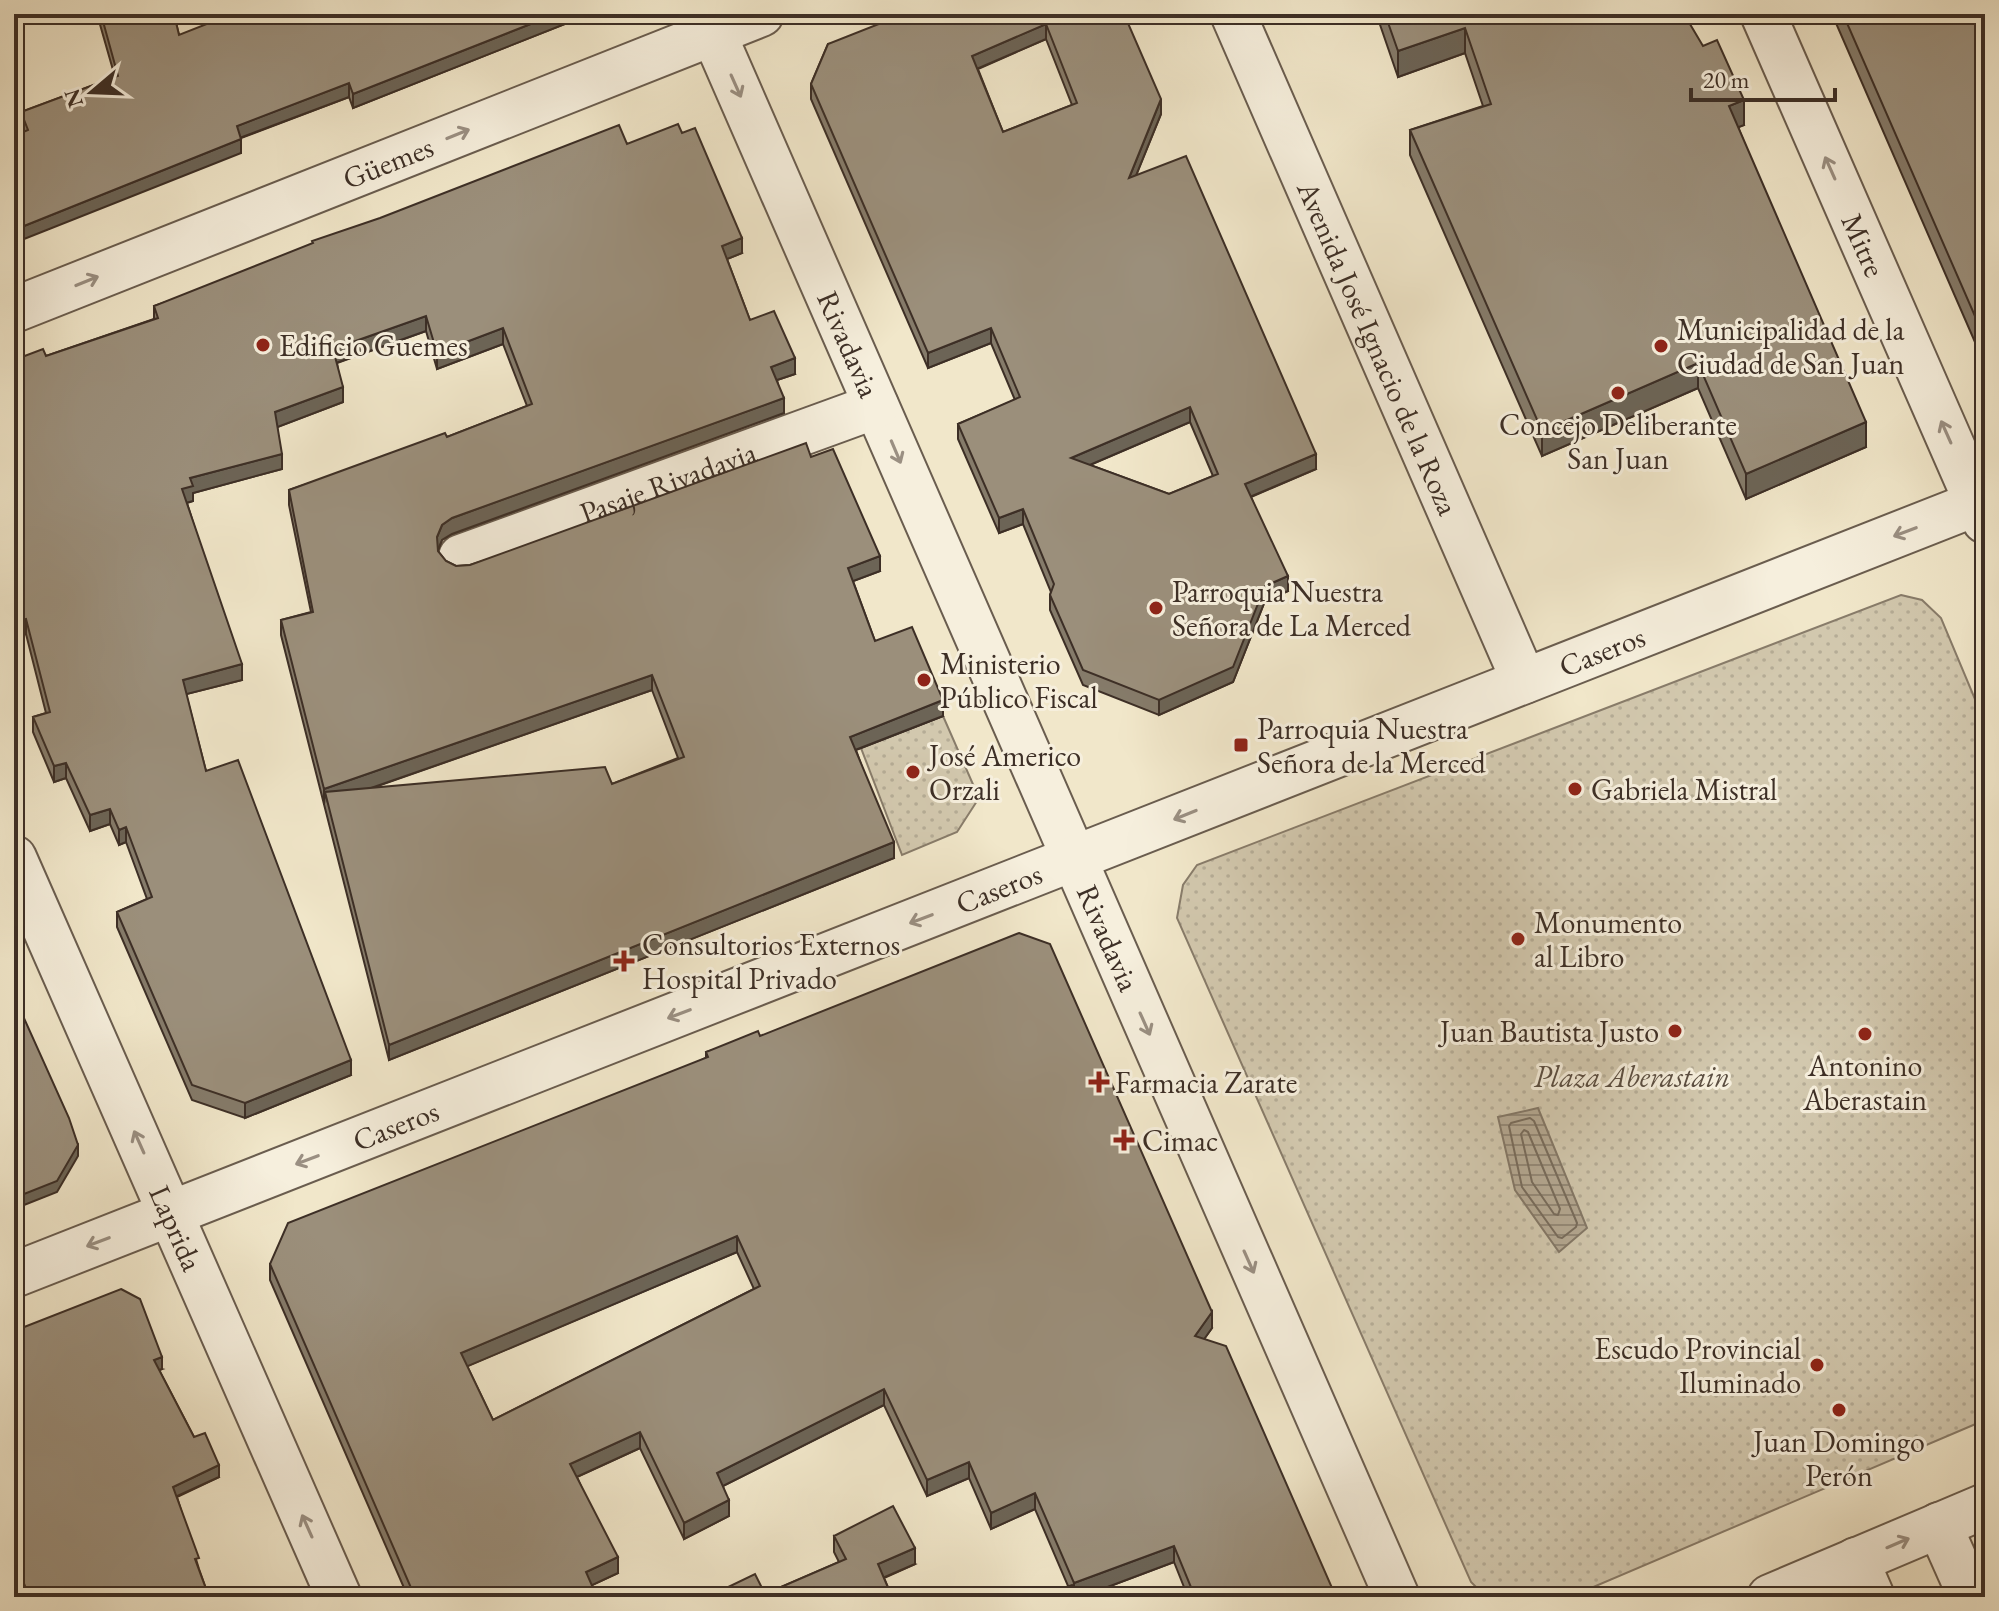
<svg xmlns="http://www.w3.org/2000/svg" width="1999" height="1611" viewBox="0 0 1999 1611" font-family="'EB Garamond',serif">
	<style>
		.park { fill: url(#park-dots); stroke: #887c6a; stroke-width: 2 }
		.water { fill: url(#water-rules); stroke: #847867; stroke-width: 2 }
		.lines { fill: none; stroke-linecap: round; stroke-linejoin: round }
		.shore { stroke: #786c5c; stroke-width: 2 }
		.minor-casing { stroke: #6a5d4f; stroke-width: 48 }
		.minor { stroke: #f6efdd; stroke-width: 44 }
		.wall { fill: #857b6a; stroke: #3d2f26; stroke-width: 2; fill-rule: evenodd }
		.shaded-wall { fill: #6c6456; stroke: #3d2f26; stroke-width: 2 }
		.building { fill: #9b8f7b; stroke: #3d2f26; stroke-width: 2; fill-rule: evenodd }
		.oneway { stroke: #9a8f82 }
		.poi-dot { fill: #8f2418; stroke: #f6efdd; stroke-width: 3 }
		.labels { text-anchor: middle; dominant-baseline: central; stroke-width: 6; stroke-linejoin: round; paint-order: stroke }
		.street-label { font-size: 30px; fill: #3d2f26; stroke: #f6efdd }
		.poi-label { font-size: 30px; fill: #3d2f26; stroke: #f6efdd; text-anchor: start }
		.park-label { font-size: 30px; font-style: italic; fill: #5b4e41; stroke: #f6efdd }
	</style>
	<defs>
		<pattern id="park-dots" width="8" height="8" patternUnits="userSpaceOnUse" patternTransform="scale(2)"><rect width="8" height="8" fill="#d2c8ae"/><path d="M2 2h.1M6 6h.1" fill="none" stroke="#b5ac96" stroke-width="1.8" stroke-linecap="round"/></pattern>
		<pattern id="water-rules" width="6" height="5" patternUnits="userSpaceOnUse" patternTransform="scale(2)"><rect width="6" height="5" fill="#b4a892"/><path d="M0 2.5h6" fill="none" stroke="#948977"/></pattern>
	</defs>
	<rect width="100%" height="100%" fill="#f1e7ca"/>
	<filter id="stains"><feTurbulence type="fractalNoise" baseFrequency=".0025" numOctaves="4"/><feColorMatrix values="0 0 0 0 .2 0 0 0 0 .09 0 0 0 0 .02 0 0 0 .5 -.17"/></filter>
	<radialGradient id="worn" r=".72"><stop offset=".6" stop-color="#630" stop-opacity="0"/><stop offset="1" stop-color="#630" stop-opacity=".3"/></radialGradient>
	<path class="park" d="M1901 595 1922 600 1941 618 1985 723V1420L1570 1597H1486L1471 1582 1177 918 1183 885 1197 865Z
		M943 716 979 798 957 832 902 855 861 748Z"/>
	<path class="water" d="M1538 1108 1587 1228 1559 1252 1515 1190 1498 1117Z"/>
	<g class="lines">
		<path class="shore" d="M1530 1118 1534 1121 1577 1223 1576 1227 1562 1238 1558 1237 1522 1187 1509 1126 1511 1123Z
			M1524 1130 1528 1132 1560 1209 1558 1215 1554 1214 1532 1182 1521 1134Z"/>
		<defs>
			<g id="minor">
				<path id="s1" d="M705 14 1397 1597"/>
				<path id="s2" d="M1233 14 1524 681"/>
				<path id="s3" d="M1763 14 1985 521"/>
				<path id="s4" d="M14 310 761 14"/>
				<path id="s5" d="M461 557 876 406"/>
				<path id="s6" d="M14 858 339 1597"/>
				<path id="s7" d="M14 1275 1985 500"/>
				<path d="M1939 1525 1971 1597"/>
				<path d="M1856 1560 1872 1597"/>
				<path d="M1770 1597 1985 1506"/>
			</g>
		</defs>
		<use href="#minor" class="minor-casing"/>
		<use href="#minor" class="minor"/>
	</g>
	<path class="wall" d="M97 14H174L179 35 590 14 353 108 349 97 241 138V153L23 132 21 126V112L115 77Z
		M1124 14 1161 114 1136 175 1316 469 1251 497 1288 591 1265 601 1233 682 1159 715 1083 685 1050 610V595L1051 592 1023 524 999 533 958 439V424L1015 400 991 343 928 368 811 99V84L828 44ZM1046 39 1072 105 1003 132 978 69ZM1190 422 1213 476 1169 494 1090 465Z
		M1366 14H1684L1744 125 1738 127 1866 447 1746 499 1698 388 1542 456 1410 155V130L1483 106 1465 53 1398 77 1377 16 1368 19Z
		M1832 14H1921L1923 18 1985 14V365Z
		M627 144 742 253 727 259 750 320 795 374 777 380 784 413 452 534 442 540 438 551 446 561 456 566 470 565 811 457 880 571 853 581 875 641 943 716 856 750 894 858 389 1060 281 635V620L311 612 289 505V490L447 437 527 406 503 344 437 369 426 331 337 363 343 402 277 427 282 469 193 493V501L187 503 242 680 186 694 206 771 351 1075 245 1118 192 1100 117 927V912L147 899 126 842 119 845 110 824 90 831 66 778 54 782 33 732V717L46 713 26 634 14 637V360L46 356 154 319V306ZM652 690 678 758 612 784 372 788Z
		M760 1036 1212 1328 1204 1339 1336 1597H1188L1174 1562 1081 1597 1068 1586 1035 1509 991 1529 969 1478 927 1496 884 1405 723 1486 729 1516 684 1539 640 1448 577 1477 618 1573 592 1585 597 1597H408L270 1280V1264L706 1058V1052ZM737 1252 754 1289 493 1420 467 1366Z
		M14 1331 162 1369 159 1370 194 1437 219 1477 177 1497 199 1569 209 1597H25L14 1568Z
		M834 1536 915 1564 884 1578 892 1597H722V1590L765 1594 839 1562 834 1552Z"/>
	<path class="shaded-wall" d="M556 14H590L353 108V94Z
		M1368 14H1377V16L1368 19Z
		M1046 24V39L972 71V56Z
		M1465 28V53L1398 77V51Z
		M349 83V97L237 139V126Z
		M1161 99V114L1129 193V178Z
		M1744 100V125L1729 131V106Z
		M241 139V153L14 243V230Z
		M742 238V253L722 261V246Z
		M426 316V331L333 364V349Z
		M503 328V344L437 369V353Z
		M991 328V343L928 368V353Z
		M795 358V374L771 382V367Z
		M1698 363V388L1542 456V431Z
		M343 387V402L275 428V412Z
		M784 398V413L452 534 442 540 437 552V537L442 525 452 518Z
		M1190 407V422L1071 473V458Z
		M1866 422V447L1746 499V474Z
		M282 454V469L193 493V501L182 504V489L190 478Z
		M1316 454V469L1245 499V484Z
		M1023 509V524L999 533V518Z
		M880 556V571L848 583V568Z
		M1288 576V591L1265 601 1233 682 1159 715V700L1265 586Z
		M26 619V634L14 637V622Z
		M242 664V680L183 695V680Z
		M652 675V690L328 803 325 792 324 805V789Z
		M943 700V716L850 752V737Z
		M66 763V778L54 782V766Z
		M110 809V824L90 831V815Z
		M126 827V842L119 845V830Z
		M894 842V858L389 1060V1045Z
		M351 1060V1075L245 1118V1103Z
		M78 1145V1156L57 1192 14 1209V1198Z
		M737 1236V1252L461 1369V1353Z
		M1212 1312V1328L1195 1352V1336Z
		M162 1357V1369L154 1372V1360Z
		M884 1389V1405L717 1489V1473Z
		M640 1432V1448L570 1480V1464Z
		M969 1462V1478L927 1496V1480Z
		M219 1465V1477L173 1498V1487Z
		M1035 1493V1509L991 1529V1513Z
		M729 1500V1516L684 1539V1523Z
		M1174 1546V1562L1081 1597H1074V1583Z
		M915 1548V1564L878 1580V1564Z
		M618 1557V1573L586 1588V1572Z"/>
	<path class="building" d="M101 14H174L179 35 232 14H556L353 94 349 83 237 126 241 139 14 230V136L28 130 21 112 118 76Z
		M904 14H1124L1161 99 1129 178 1186 156 1316 454 1245 484 1288 576 1265 586 1233 667 1159 700 1083 670 1050 595 1054 584 1023 509 999 518 958 424 1020 397 991 328 928 353 811 84 828 44ZM1046 24 1077 103 1003 132 972 56ZM1190 407 1218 474 1169 494 1071 458Z
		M1385 14H1684L1703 46 1717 40 1744 100 1729 106 1866 422 1746 474 1698 363 1542 431 1410 130 1491 104 1465 28 1398 51Z
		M1843 14H1921L1923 18 1934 14H1985V339Z
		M678 124 682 133 695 128 742 238 722 246 750 320 774 311 795 358 771 367 784 398 452 518 442 525 437 537 438 551 446 561 456 566 470 565 806 443 811 457 833 449 880 556 848 568 875 641 912 627 943 700 850 737 894 842 389 1045 325 792 605 767 612 784 684 757 652 675 324 789 281 620 313 612 289 490 445 433 447 437 532 404 503 328 437 353 426 316 333 349 343 387 275 412 282 454 190 478 193 486 182 489 242 664 183 680 206 771 238 760 351 1060 245 1103 192 1085 117 912 152 897 126 827 119 830 110 809 90 815 66 763 54 766 33 717 50 712 26 619 14 622V360L43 349 46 356 158 318 154 306 313 243 312 241 380 218 619 125 627 144Z
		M1019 933 1050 944 1212 1312 1195 1336 1226 1346 1336 1597H1195L1174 1546 1074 1583 1035 1493 991 1513 969 1462 927 1480 884 1389 717 1473 729 1500 684 1523 640 1432 570 1464 618 1557 586 1572 597 1597H415L270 1264 288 1223 708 1057 706 1052 758 1031 760 1036ZM737 1236 760 1286 493 1420 461 1353Z
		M14 996 69 1118 78 1145 57 1181 14 1198Z
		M121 1289 140 1299 162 1357 154 1360 194 1437 205 1433 219 1465 173 1487 199 1558 195 1559 209 1597H29L14 1556V1331Z
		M893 1506 915 1548 878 1564 892 1597H726L722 1590 755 1574 765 1594 846 1559 834 1536Z
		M1072 1585 1076 1597H1039Z"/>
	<defs><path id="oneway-shaft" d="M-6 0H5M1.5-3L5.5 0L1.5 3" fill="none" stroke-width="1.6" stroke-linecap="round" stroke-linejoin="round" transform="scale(2)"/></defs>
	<g class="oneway">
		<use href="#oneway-shaft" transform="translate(736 86) rotate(66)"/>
		<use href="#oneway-shaft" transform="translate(458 134) rotate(-22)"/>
		<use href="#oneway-shaft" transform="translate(1830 168) rotate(-114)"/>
		<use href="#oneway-shaft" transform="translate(87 281) rotate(-22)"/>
		<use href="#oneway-shaft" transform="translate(1946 432) rotate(-114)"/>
		<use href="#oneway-shaft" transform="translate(896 452) rotate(67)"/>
		<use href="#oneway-shaft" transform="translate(1905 532) rotate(159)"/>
		<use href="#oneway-shaft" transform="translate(1185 815) rotate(158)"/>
		<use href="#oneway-shaft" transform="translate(921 919) rotate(159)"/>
		<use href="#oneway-shaft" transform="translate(679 1014) rotate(159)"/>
		<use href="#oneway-shaft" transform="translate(1145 1024) rotate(66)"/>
		<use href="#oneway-shaft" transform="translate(139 1142) rotate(-114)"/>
		<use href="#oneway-shaft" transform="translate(307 1160) rotate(159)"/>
		<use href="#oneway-shaft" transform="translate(98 1242) rotate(159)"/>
		<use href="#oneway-shaft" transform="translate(1249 1262) rotate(66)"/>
		<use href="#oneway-shaft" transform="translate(307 1526) rotate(-114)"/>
		<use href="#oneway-shaft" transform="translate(1898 1543) rotate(-23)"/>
	</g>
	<g class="poi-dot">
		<circle cx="263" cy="345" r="8"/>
		<circle cx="1661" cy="346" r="8"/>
		<circle cx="1618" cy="393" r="8"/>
		<circle cx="1156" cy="608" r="8"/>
		<circle cx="924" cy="680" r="8"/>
		<rect x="1233" y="737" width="16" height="16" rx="4"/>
		<circle cx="913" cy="772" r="8"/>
		<circle cx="1575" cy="789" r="8"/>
		<circle cx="1518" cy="939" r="8"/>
		<path d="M620 949h8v8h8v8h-8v8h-8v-8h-8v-8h8z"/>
		<circle cx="1675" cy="1031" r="8"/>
		<circle cx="1865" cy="1034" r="8"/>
		<path d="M1095 1070h8v8h8v8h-8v8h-8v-8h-8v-8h8z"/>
		<path d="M1120 1128h8v8h8v8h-8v8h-8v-8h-8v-8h8z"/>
		<circle cx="1817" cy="1365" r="8"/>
		<circle cx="1839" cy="1410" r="8"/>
	</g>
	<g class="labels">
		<g class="street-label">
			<text stroke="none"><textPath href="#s4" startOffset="402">Güemes</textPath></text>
			<text stroke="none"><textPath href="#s3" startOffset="252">Mitre</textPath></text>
			<text stroke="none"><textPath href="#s1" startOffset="360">Rivadavia</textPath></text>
			<text stroke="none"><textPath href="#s2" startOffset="364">Avenida José Ignacio de la Roza</textPath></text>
			<text stroke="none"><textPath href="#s5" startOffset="220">Pasaje Rivadavia</textPath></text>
			<text stroke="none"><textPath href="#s7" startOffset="1706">Caseros</textPath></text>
			<text stroke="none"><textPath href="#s7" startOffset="1058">Caseros</textPath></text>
			<text stroke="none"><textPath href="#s1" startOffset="1008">Rivadavia</textPath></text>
			<text stroke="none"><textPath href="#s7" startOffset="410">Caseros</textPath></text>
			<text stroke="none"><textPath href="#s6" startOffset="404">Laprida</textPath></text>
		</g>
		<g class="poi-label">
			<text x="1677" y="329">Municipalidad de la<tspan x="1677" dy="34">Ciudad de San Juan</tspan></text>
			<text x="279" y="345">Edificio Guemes</text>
			<text x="1618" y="424" text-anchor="middle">Concejo Deliberante<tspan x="1618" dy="34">San Juan</tspan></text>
			<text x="1172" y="591">Parroquia Nuestra<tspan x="1172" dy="34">Señora de La Merced</tspan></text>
			<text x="940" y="663">Ministerio<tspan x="940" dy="34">Público Fiscal</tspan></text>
			<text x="1257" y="728">Parroquia Nuestra<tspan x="1257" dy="34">Señora de la Merced</tspan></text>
			<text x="929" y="755">José Americo<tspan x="929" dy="34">Orzali</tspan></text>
			<text x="1591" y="789">Gabriela Mistral</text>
			<text x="1534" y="922">Monumento<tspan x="1534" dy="34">al Libro</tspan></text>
			<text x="642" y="944">Consultorios Externos<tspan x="642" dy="34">Hospital Privado</tspan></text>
			<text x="1659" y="1031" text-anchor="end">Juan Bautista Justo</text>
			<text x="1865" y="1065" text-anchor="middle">Antonino<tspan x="1865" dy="34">Aberastain</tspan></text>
			<text x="1115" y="1082">Farmacia Zarate</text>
			<text x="1142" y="1140">Cimac</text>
			<text x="1801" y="1348" text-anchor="end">Escudo Provincial<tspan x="1801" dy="34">Iluminado</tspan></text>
			<text x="1839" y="1441" text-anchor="middle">Juan Domingo<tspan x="1839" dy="34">Perón</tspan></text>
		</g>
		<g class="park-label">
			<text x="1632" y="1076">Plaza Aberastain</text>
		</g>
	</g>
	<rect width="1999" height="1611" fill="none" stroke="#f1e7ca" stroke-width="48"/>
	<rect x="16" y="16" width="1967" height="1579" fill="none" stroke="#3d2f26" stroke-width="4"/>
	<rect x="24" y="24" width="1951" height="1563" fill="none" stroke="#3d2f26" stroke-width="2"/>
	<g transform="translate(92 92) rotate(251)" stroke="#f6efdd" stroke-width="6" paint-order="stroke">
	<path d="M0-6L14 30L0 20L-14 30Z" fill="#3d2f26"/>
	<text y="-12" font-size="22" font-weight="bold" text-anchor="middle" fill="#3d2f26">N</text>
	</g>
	<path d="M1691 88v12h144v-12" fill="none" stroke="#3d2f26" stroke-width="4"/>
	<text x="1703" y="88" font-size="24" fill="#3d2f26" stroke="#f6efdd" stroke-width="6" paint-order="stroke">20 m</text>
	<rect width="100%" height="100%" filter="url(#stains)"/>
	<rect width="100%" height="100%" fill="url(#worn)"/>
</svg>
